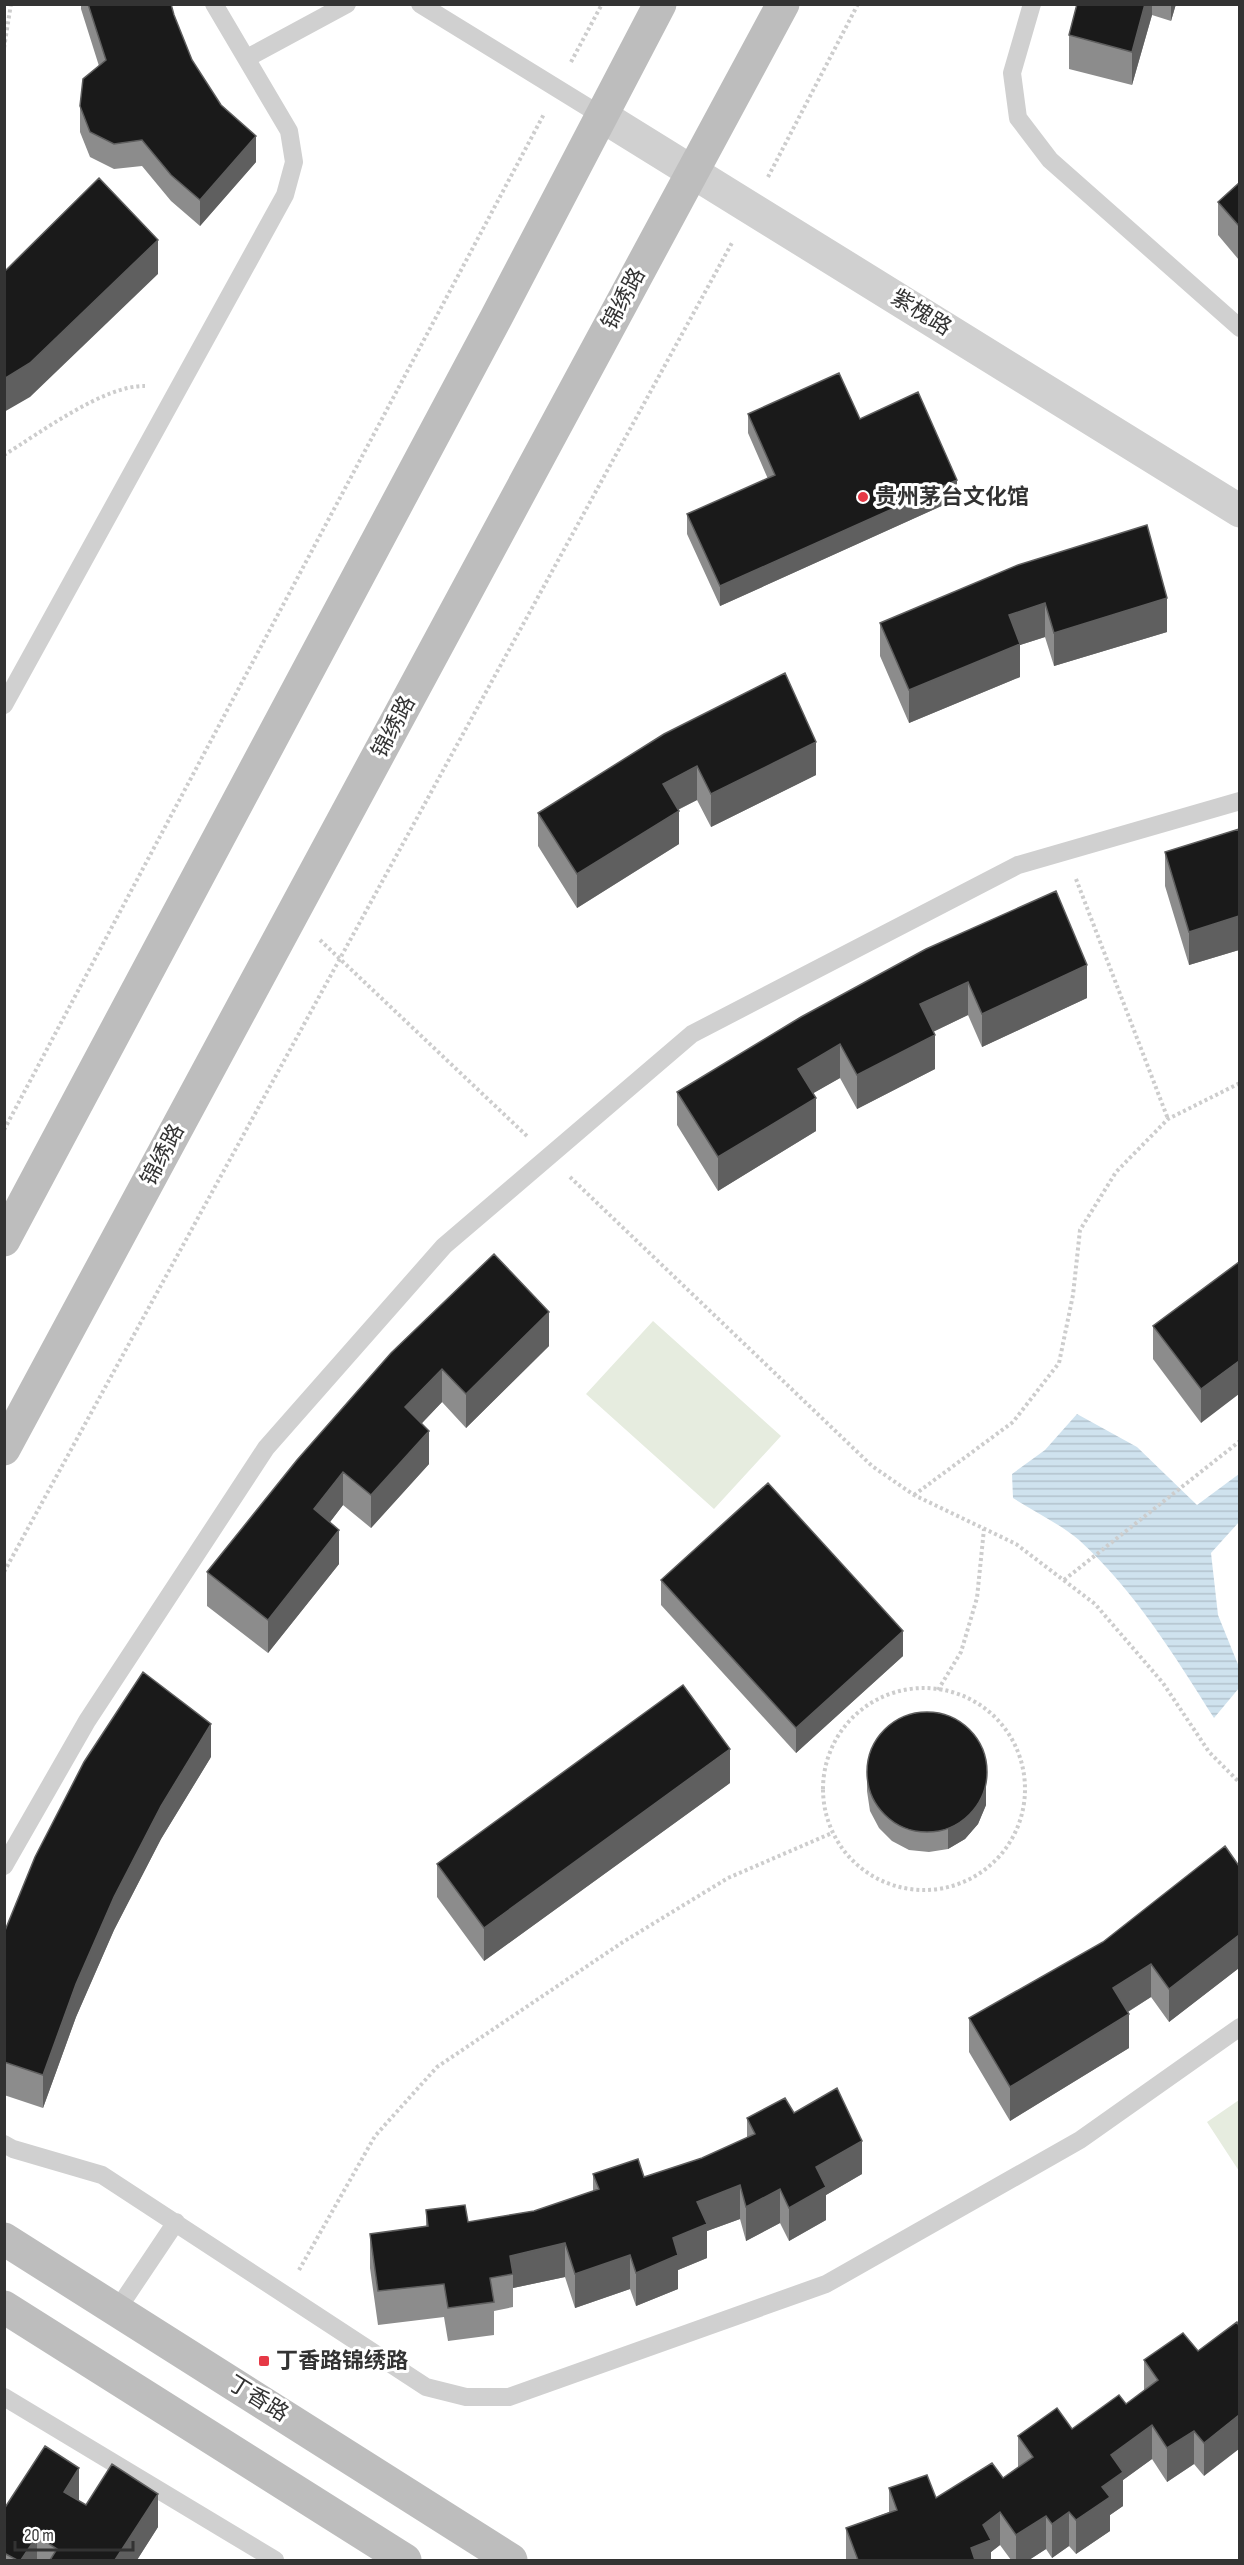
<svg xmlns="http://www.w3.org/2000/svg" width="1244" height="2565" viewBox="0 0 1244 2565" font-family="'Sofia Sans Condensed','Noto Sans SC',sans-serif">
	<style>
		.green { fill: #e6ecdf }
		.water { fill: url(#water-rules) }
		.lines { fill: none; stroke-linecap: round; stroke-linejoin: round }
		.path { stroke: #cdcdcd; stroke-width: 4; stroke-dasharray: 3 3; stroke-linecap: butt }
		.lane { stroke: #d0d0d0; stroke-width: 18 }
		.street { stroke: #d0d0d0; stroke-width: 33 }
		.secondary { stroke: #bdbdbd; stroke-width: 33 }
		.wall { fill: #8c8c8c }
		.shaded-wall { fill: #5f5f5f }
		.building { fill: #1a1a1a; stroke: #5f5f5f; stroke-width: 1.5 }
		.poi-dot { fill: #e63946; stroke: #fff; stroke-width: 2 }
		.labels { text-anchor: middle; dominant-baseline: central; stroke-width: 6; stroke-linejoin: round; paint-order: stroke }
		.street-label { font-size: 22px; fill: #333; stroke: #fff }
		.poi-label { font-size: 22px; font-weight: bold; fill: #333; stroke: #fff; text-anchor: start }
	</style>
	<defs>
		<pattern id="water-rules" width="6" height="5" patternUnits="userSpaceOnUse" patternTransform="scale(1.5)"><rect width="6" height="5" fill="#cfe2ee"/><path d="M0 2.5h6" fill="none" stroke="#b2c2cd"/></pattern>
	</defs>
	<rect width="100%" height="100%" fill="#fff"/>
	<path class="green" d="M653 1321 781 1436 714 1509 586 1394Z
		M1239 2100V2171L1207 2122Z"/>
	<path class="water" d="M1077 1414 1137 1447 1197 1505 1239 1474V1522L1211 1553 1218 1615 1239 1667V1688L1214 1718C1174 1655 1135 1591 1079 1540 1060 1524 1035 1512 1013 1498L1012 1474 1045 1450Z"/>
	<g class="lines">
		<path class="path" d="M4 48 11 4
			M571 62 602 4
			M768 177 858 4
			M4 455C40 433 104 385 145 386
			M1076 879 1168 1119
			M320 940 528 1137
			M4 1130 544 114
			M570 1177 872 1466 914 1495 1016 1544 1095 1604 1163 1683 1209 1752 1240 1783
			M914 1495 1013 1422 1059 1363 1073 1295 1080 1230 1116 1172 1168 1119 1240 1083
			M4 1572 733 241
			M1064 1580 1240 1441
			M823 1789a101 101 0 1 1 202 0a101 101 0 1 1-202 0Z
			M938 1690 961 1652 977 1598 984 1529
			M299 2270 375 2136 437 2067 623 1942 728 1878 832 1833"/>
		<path class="lane" d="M420 4 602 116
			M1032 4 1012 73 1018 118 1050 160 1240 328
			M247 58 347 4
			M4 705 285 195 294 162 289 131 214 4
			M4 1866 87 1721 266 1448 444 1246 692 1034 1018 865 1240 801
			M4 2144 13 2149 102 2175 426 2387 466 2397H509L826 2284 1080 2140 1240 2027
			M117 2310 176 2222
			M4 2397 275 2560"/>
		<path class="street" d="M602 116 1240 511"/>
		<path class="secondary" d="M4 1240 496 318 660 4
			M4 1449 783 4
			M4 2239 511 2560
			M4 2307 405 2560"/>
	</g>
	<path class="wall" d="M81 4H171L174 15 192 60 256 162 200 226 171 201 142 166 114 169 90 157 80 132V106L99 66 81 9Z
		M1077 4H1176L1171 21 1152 15 1132 85 1069 69V35Z
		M1239 183V260L1218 235V202Z
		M748 414 860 419 957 499 720 606 687 534V514L768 479 748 433Z
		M1018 565 1167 632 1054 666 1045 637 1020 645V677L909 723 880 656V623Z
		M664 734 816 775 711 827 697 800 678 810 679 844 577 908 538 846V813Z
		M1239 829V950L1189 965 1165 886V852Z
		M926 949 1087 998 982 1047 968 1015 933 1032 935 1069 857 1109 840 1078 813 1093 816 1131 718 1191 677 1125V1092Z
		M1239 1262 1201 1423 1153 1359V1326Z
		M549 1346 466 1428 442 1402 422 1423 429 1464 371 1528 343 1505 330 1522 339 1564 268 1653 207 1606V1572L391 1353Z
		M661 1580 903 1656 796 1753 661 1605Z
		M211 1757 161 1839 114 1930 76 2017 43 2108 4 2095V1933Z
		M867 1772 986 1784V1805L978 1824 965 1839 948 1849 929 1852 909 1850 892 1841 879 1828 870 1811 867 1791Z
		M730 1783 484 1961 437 1897V1864Z
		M1239 1866V1968L1169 2022 1151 1997 1128 2012 1129 2048 1010 2121 969 2052V2018Z
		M794 2113 862 2174 826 2195V2220L789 2241 780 2223 746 2241 740 2219 707 2231V2258L678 2270V2289L636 2306 630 2289 575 2308 565 2277 513 2288V2307L494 2311V2335L448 2341 444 2317 378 2325 370 2268V2234L426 2226V2210L468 2222 534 2211 593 2191V2174L644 2177 702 2158 747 2138V2118Z
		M1237 2322 1204 2476 1194 2464 1167 2482 1152 2459 1123 2480V2506L1110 2515V2531L1076 2554 1069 2546 1052 2558 1046 2549 1029 2560H1011L1000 2545 991 2552V2560H846V2528L889 2512V2488L936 2498 1003 2478 1018 2468V2436L1072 2429 1126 2404 1144 2391V2360L1198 2351Z
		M79 2502 86 2505 158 2527 137 2560H4V2509Z"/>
	<path class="shaded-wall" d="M1145 4H1152V15L1132 85V52Z
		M1171 4H1176L1171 21Z
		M256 136V162L200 226V200Z
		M158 240V274L30 397 4 412V379Z
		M957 480V499L720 606V586Z
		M1167 598V632L1054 666V633Z
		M1045 603V637L1020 645V677L909 723V690L1009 615Z
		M816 742V775L711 827V794Z
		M697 766V800L663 817V784Z
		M679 811V844L577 908V874Z
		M1239 916V950L1189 965V932Z
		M1087 965V998L982 1047V1014Z
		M968 982V1015L920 1038V1004Z
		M935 1035V1069L857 1109V1075Z
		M840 1044V1078L798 1102V1069Z
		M816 1098V1131L718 1191V1157Z
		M549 1312V1346L466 1428V1394Z
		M1239 1361V1394L1201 1423V1389Z
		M442 1369V1402L405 1441V1407Z
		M429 1431V1464L371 1528V1495Z
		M343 1472V1505L314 1543V1509Z
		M339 1530V1564L268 1653V1620Z
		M903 1631V1656L796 1753V1728Z
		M211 1724V1757L161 1839 114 1930 76 2017 43 2108V2075L76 1984 114 1897 161 1806Z
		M730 1749V1783L484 1961V1928Z
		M986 1765V1805L978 1824 965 1839 948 1849V1829Z
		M1239 1935V1968L1169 2022V1989Z
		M1151 1964V1997L1113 2021V1988Z
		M1129 2014V2048L1010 2121V2087Z
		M862 2141V2174L826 2195V2220L789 2241V2208L816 2167Z
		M740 2185V2219L707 2231V2258L678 2270V2289L636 2306V2273L673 2238 697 2202Z
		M780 2189V2223L746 2241V2207Z
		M565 2243V2277L513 2288V2274L510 2256Z
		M630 2255V2289L575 2308V2274Z
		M1239 2415V2449L1204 2476V2443Z
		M1152 2425V2459L1123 2480V2506L1110 2515V2531L1076 2554V2520L1111 2455Z
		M1194 2431V2464L1167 2482V2448Z
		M79 2468V2502L64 2492Z
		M158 2494V2527L137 2560H115Z
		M1000 2512V2545L991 2552V2560H971V2548L983 2525Z
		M1069 2512V2546L1052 2558V2524Z
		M1046 2516V2549L1029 2560H1016V2535Z
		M37 2536V2560H21Z"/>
	<path class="building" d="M88 4H171L174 15 192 60 221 105 256 136 200 200 171 175 142 140 114 144 90 132 80 106 83 79 106 60Z
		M1077 4H1145L1132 52 1069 35Z
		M99 178 158 240 30 363 4 379V272Z
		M1239 183V226L1218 202Z
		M839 373 860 419 918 392 957 480 720 586 687 514 775 475 748 414Z
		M1147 525 1167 598 1054 633 1045 603 1009 615 1020 644 909 690 880 623 1018 565Z
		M785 673 816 742 711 794 697 766 663 784 679 811 577 874 538 813 664 734Z
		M1239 829V916L1189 932 1165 852Z
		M1056 891 1087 965 982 1014 968 982 920 1004 935 1035 857 1075 840 1044 798 1069 816 1098 718 1157 677 1092 801 1017 926 949Z
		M494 1254 549 1312 466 1394 442 1369 405 1407 429 1431 371 1495 343 1472 314 1509 339 1530 268 1620 207 1572 297 1460 391 1353Z
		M1239 1262V1361L1201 1389 1153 1326Z
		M768 1483 903 1631 796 1728 661 1580Z
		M143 1672 211 1724 161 1806 114 1897 76 1984 43 2075 4 2062V1933L35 1857 84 1762Z
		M683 1685 730 1749 484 1928 437 1864Z
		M867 1772a60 60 0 1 1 120 0a60 60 0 1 1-120 0Z
		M1225 1846 1239 1866V1935L1169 1989 1151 1964 1113 1988 1129 2014 1010 2087 969 2018 1103 1942Z
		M837 2088 862 2141 816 2167 826 2187 789 2208 780 2189 746 2207 740 2185 697 2202 707 2224 673 2238 678 2255 636 2273 630 2255 575 2274 565 2243 510 2256 513 2274 490 2278 494 2302 448 2308 444 2284 378 2291 370 2234 428 2226 426 2210 465 2205 468 2222 534 2211 599 2189 593 2174 638 2159 644 2177 702 2158 755 2134 747 2118 785 2098 794 2113Z
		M1237 2322 1239 2326V2415L1204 2443 1194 2431 1167 2448 1152 2425 1111 2455 1123 2472 1102 2487 1110 2497 1076 2520 1069 2512 1052 2524 1046 2516 1016 2535 1000 2512 983 2525 991 2540 971 2548 975 2560H858L846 2528 897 2510 889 2488 927 2475 936 2498 992 2463 1003 2478 1033 2457 1018 2436 1057 2408 1072 2429 1119 2395 1126 2404 1158 2380 1144 2360 1183 2333 1198 2351Z
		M45 2446 79 2468 64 2492 86 2505 112 2464 158 2494 115 2560H50L57 2549 37 2536 21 2560H17L4 2553V2509Z"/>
	<g class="poi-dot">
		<circle cx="863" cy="497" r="6"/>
		<rect x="258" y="2355" width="12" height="12" rx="3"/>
	</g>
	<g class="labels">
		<g class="street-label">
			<text transform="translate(624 299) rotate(-62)">锦绣路</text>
			<text transform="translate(921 313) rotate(32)">紫槐路</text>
			<text transform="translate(394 727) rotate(-62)">锦绣路</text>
			<text transform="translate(163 1155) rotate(-62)">锦绣路</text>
			<text transform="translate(258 2399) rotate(32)">丁香路</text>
		</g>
		<g class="poi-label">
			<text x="875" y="497">贵州茅台文化馆</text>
			<text x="276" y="2361">丁香路锦绣路</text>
		</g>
	</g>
	<rect width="1244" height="2565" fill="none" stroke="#333333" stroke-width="12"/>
	<path d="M15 2541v9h118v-9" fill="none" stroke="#333333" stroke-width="3"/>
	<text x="24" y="2541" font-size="18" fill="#333333" stroke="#ffffff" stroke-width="4.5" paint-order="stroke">20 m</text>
</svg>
